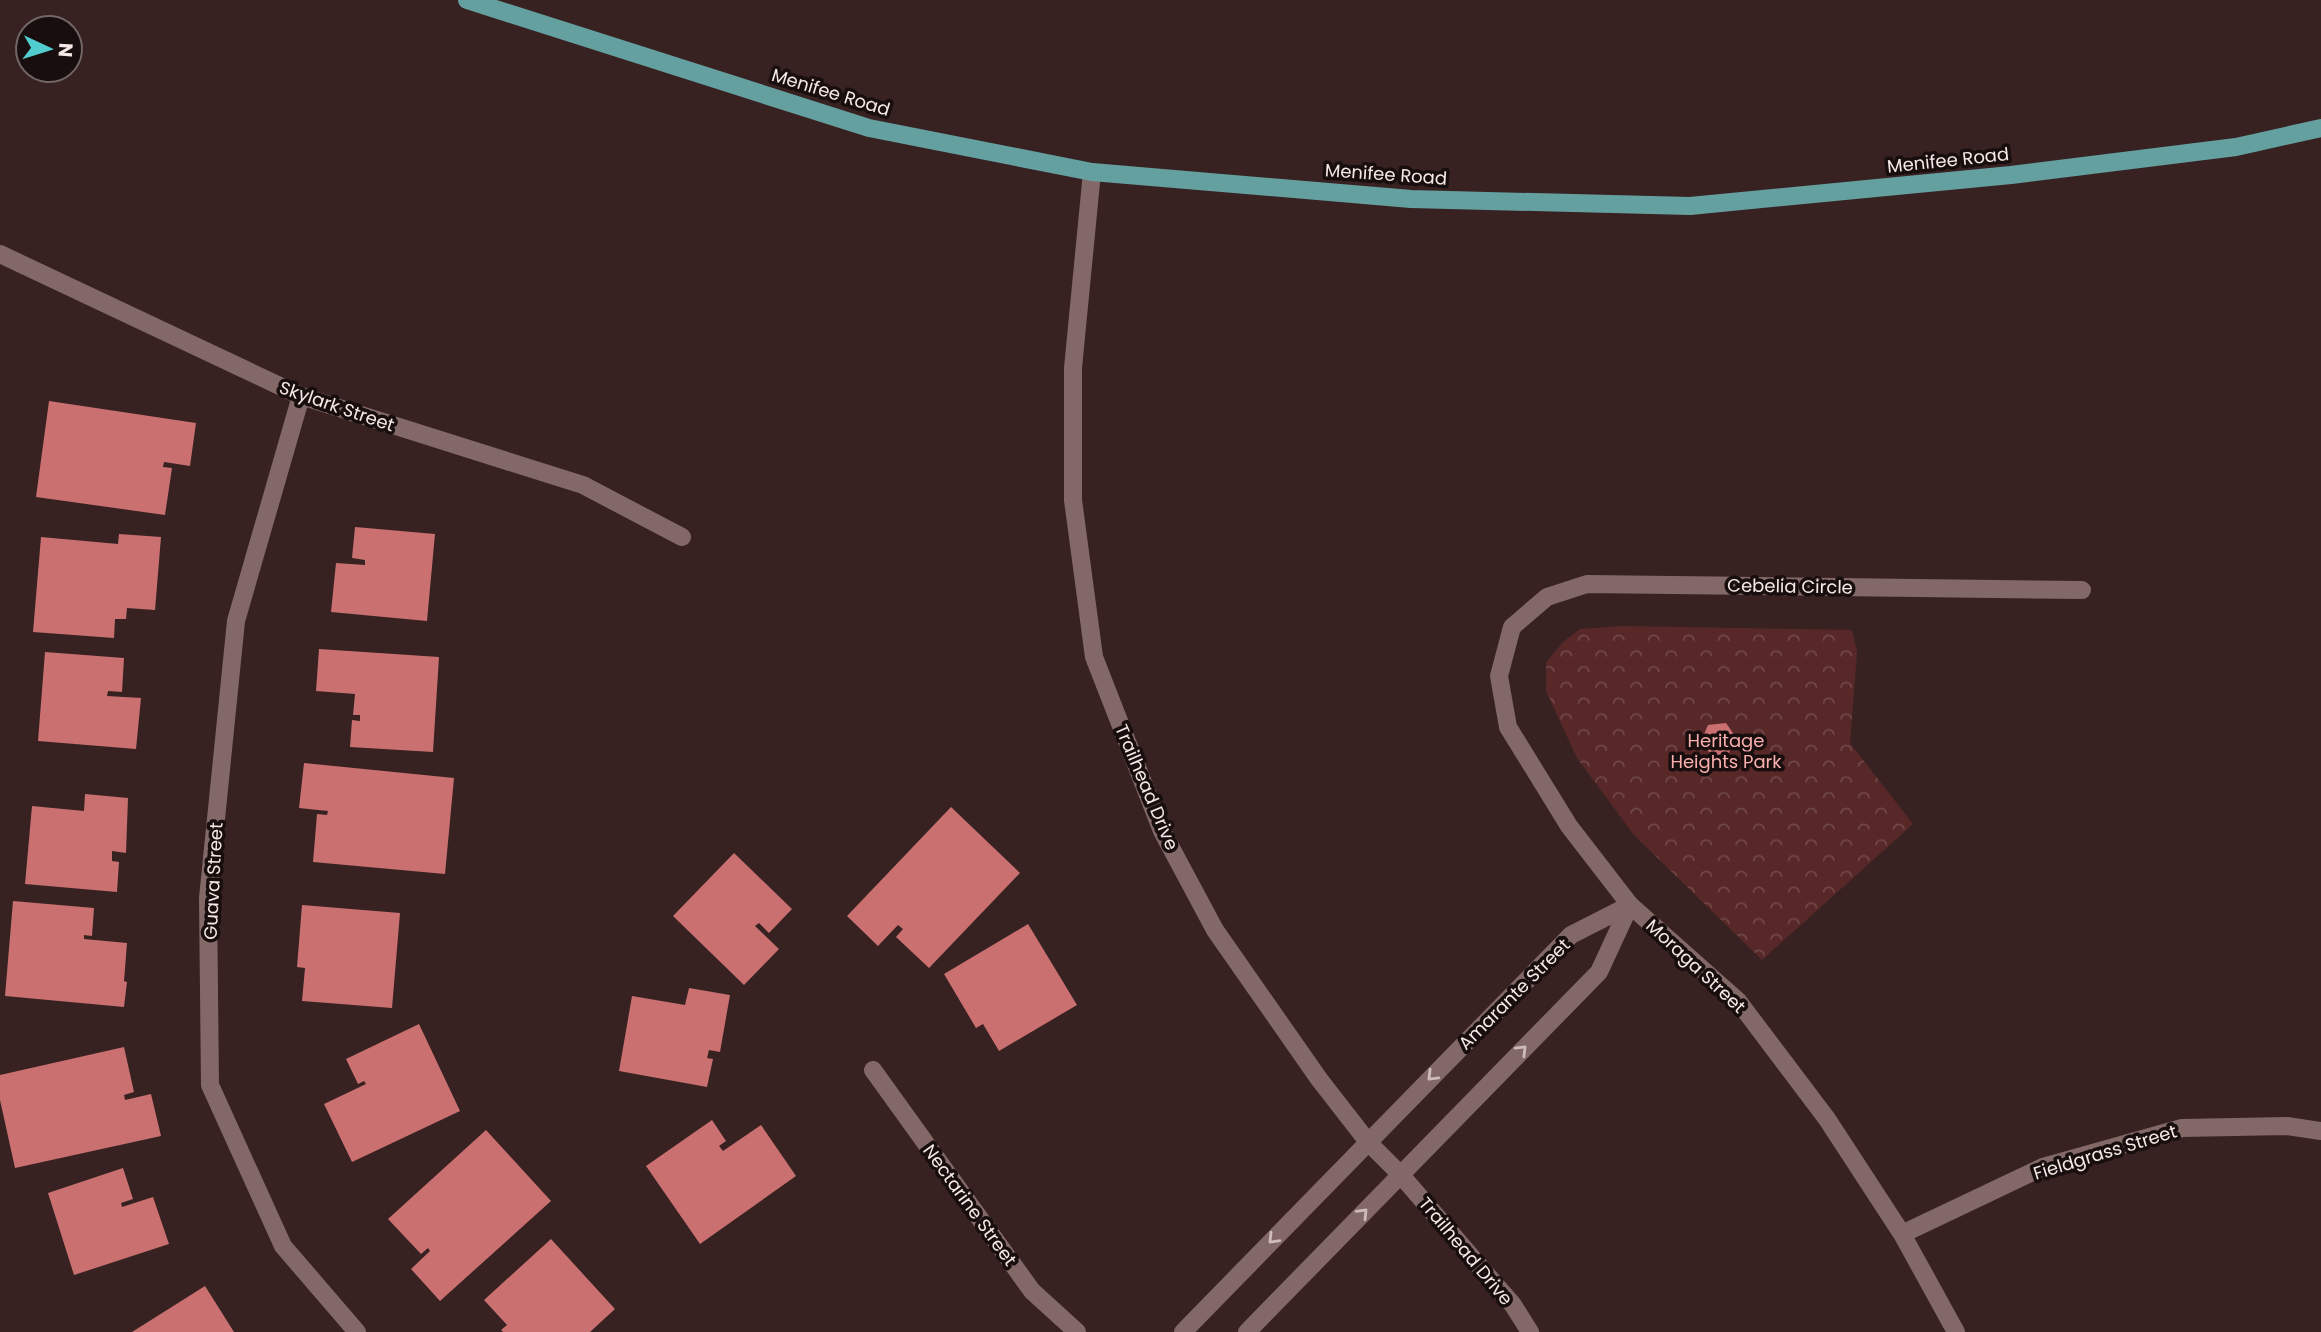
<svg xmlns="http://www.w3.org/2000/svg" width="2321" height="1332" viewBox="0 0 2321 1332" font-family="Poppins,sans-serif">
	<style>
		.park { fill: url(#park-crowns) }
		.building { fill: #ca7071 }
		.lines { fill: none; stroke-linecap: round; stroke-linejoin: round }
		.street { stroke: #826968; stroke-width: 18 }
		.primary { stroke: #65a0a1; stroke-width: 18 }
		.oneway { stroke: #cdbcbb }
		.labels { text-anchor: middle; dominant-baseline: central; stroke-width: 7; stroke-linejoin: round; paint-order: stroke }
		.street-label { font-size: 18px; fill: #f6e8e7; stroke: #180e0e }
		.park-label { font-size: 18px; fill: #f8afae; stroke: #180e0e }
	</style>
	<defs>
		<pattern id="park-crowns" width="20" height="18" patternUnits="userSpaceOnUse" patternTransform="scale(1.75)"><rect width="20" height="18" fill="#582829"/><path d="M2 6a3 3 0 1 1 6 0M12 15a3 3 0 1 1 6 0" fill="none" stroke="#714748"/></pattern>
	</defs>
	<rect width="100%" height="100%" fill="#372221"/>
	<path class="park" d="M1621 626 1852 630 1857 652 1850 743 1913 824 1762 960 1634 835 1577 758 1546 691V663L1563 642 1580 629Z"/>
	<path class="building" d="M49 401 196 423 190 466 164 462 163 467 172 468 165 515 36 497Z
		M355 527 435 534 427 621 331 612 336 563 365 565V560L352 558Z
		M119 534 161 537 155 610 127 608 126 619H115L114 638 33 632 41 537 118 544Z
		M319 649 439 657 433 752 350 747 352 720 360 721V715H353L355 694 316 691Z
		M45 652 124 658 122 692 108 691 107 696 141 698 136 749 38 741Z
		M1726 723 1735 736 1729 753 1712 756 1701 741 1708 725Z
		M304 763 454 778 445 874 313 862 317 814 327 815 328 811 299 808Z
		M85 794 128 798 126 853 112 851V861L119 862 117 892 25 884 32 806 84 811Z
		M951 807 1020 873 929 968 896 937 903 929 898 925 878 946 847 916Z
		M734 853 792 909 769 933 759 923 755 926 779 949 744 985 673 916Z
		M13 901 94 908 92 936 84 935V939L127 943 124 981 127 982 124 1007 5 996Z
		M302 905 400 913 392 1008 302 1001 305 968 297 967Z
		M1028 924 1077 1005 999 1051 983 1024 976 1028 944 974Z
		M689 988 730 995 720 1052 709 1050 707 1058 713 1059 707 1087 619 1071 632 996 685 1005Z
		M419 1024 460 1111 352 1162 324 1104 366 1084 364 1081 358 1084 346 1059Z
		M124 1047 134 1092 124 1095 125 1100 151 1094 161 1136 15 1168 0 1100V1075Z
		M712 1120 726 1141 719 1146 723 1151 761 1125 796 1176 700 1244 646 1166Z
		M486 1130 551 1201 440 1301 411 1269 430 1251 428 1248 421 1254 388 1219Z
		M123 1168 133 1199 121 1203 122 1207 153 1197 169 1244 74 1275 48 1193Z
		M551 1239 615 1309 590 1332H503L501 1330 507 1325 484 1300Z
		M205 1286 234 1332H132Z"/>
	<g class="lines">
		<path class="street" d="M1092 172 1073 368V500L1094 657 1162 831 1215 930 1319 1079 1368 1142 1400 1174 1513 1305 1530 1332
			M0 254 301 396 583 485 682 537
			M301 396 236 621 208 898 210 1085 283 1246 357 1332
			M873 1070 1032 1291 1077 1332
			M1902 1234 2043 1167 2182 1128 2287 1126 2321 1131
			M1183 1332 1571 935 1630 905
			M1247 1332 1599 972 1630 905
			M1956 1332 1902 1234 1827 1119 1738 1001 1630 905 1569 826 1508 727 1499 676 1512 627 1547 597 1587 584 2082 590"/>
		<path class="primary" d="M467 0 869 128 1092 172 1411 199 1690 206 2011 175 2236 147 2321 128"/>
	</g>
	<defs><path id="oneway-chevron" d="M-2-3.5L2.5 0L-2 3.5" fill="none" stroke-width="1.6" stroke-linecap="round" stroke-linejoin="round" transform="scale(1.75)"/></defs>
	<g class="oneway">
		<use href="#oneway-chevron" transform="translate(1522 1050) rotate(-45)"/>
		<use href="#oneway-chevron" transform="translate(1432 1076) rotate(135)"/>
		<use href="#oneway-chevron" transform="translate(1363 1213) rotate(-46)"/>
		<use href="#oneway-chevron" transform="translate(1273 1239) rotate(134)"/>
	</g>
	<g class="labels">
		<g class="street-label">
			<text transform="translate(831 92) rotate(17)">Menifee Road</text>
			<text transform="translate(1948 160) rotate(-6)">Menifee Road</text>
			<text transform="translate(1386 174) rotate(4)">Menifee Road</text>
			<text transform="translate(337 406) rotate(19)">Skylark Street</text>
			<text transform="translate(1790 586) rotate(1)">Cebelia Circle</text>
			<text transform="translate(1147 787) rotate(67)">Trailhead Drive</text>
			<text transform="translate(213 881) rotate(-87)">Guava Street</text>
			<text transform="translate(1696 966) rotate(43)">Moraga Street</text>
			<text transform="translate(1514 994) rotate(-45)">Amarante Street</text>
			<text transform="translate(2105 1152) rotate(-17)">Fieldgrass Street</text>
			<text transform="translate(970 1205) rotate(54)">Nectarine Street</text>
			<text transform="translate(1466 1251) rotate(50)">Trailhead Drive</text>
		</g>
		<g class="park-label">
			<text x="1726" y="740">Heritage<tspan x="1726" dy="21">Heights Park</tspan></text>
		</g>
	</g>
	<g transform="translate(49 49) rotate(94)"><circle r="33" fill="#180e0e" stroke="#716565" stroke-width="2"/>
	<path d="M0-5L12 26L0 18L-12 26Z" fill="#52cdcf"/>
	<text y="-10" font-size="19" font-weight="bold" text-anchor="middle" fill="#f6e8e7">N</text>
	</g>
</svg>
